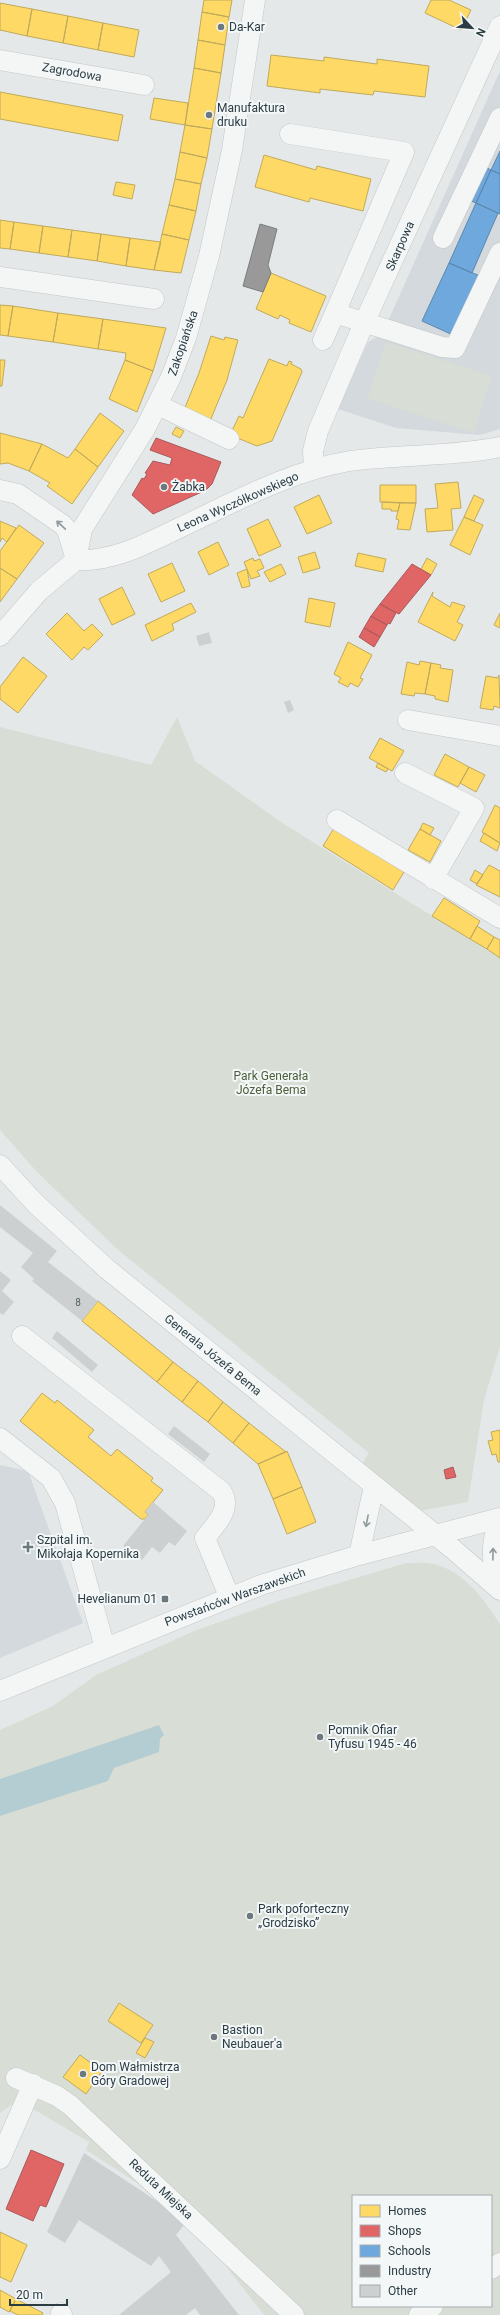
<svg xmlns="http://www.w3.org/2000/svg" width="500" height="2315" viewBox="0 0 500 2315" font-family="Roboto,sans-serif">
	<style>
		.built { fill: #d3d9dc }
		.green { fill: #d8ded5; fill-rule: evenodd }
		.water { fill: #b4cdd3 }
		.homes { fill: #ffd966; stroke: #bfaa5c }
		.shops { fill: #e06666; stroke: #aa595c }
		.schools { fill: #6fa8dc; stroke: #5b88ae }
		.industry { fill: #999; stroke: #787d7f }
		.building { fill: #cdd0d1 }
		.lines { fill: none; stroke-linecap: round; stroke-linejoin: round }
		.minor-casing { stroke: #c3c6c7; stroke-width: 21 }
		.minor { stroke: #f4f6f6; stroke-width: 20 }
		.oneway { stroke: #90999c }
		.poi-dot { fill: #6c787d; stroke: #f3f7f8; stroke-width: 1.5 }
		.labels { text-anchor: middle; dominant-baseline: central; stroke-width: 4; stroke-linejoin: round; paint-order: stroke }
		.number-label { font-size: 10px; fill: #546267 }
		.poi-label { font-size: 12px; fill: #2b3c43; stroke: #f3f7f8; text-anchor: start }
		.street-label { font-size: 12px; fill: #2b3c43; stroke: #f3f7f8 }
		.park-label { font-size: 12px; fill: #4c5f39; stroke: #f3f7f8 }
	</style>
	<rect width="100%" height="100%" fill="#e5e8e9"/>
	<path class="built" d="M500 71V429L480 435 396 428 338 409 368 342 381 335 384 330Z
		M0 1465 28 1471 83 1623 0 1658Z"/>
	<path class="green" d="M386 342 492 376 474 433 367 398Z
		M177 717 195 761 284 824 500 958V1347L484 1400 468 1502 419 1511 363 1467V1462L369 1453 117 1249 37 1172 0 1130V727L151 765Z
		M406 1563C415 1563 426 1562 434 1564 465 1572 484 1599 500 1624V2315H264L190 2220 170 2204 86 2150 89 2142 33 2109 16 2102 0 2113V1730L53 1706 96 1675 194 1631 282 1600ZM353 2196H491V2306H353Z"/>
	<path class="water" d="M159 1725 164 1735 160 1739 159 1752 114 1768 108 1781 0 1816V1779Z"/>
	<path class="homes" d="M204 0H232L229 17 202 12Z
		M431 0H449L471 10 461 30 425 13Z
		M0 3 32 9 27 36 0 30Z
		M32 9 68 16 63 43 27 36Z
		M202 12 229 17 225 45 198 40Z
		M68 16 103 23 98 50 63 43Z
		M103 23 139 30 134 57 98 50Z
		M198 40 225 45 221 73 194 68Z
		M271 55 324 61V57L377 64V59L429 66 425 97 374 91 373 95 320 89V93L267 86Z
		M194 68 221 73 212 129 185 125Z
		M0 92 123 115 118 141 0 119Z
		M154 98 188 103 185 125 150 119Z
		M185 125 212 129 207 158 180 152Z
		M180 152 207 158 201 184 175 179Z
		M264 155 316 170 317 166 371 179 363 211 310 198 309 202 255 187Z
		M175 179 201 184 196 211 169 205Z
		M116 182 135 185 132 199 113 195Z
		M169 205 196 211 189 240 162 234Z
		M0 220 14 222 10 249 0 248Z
		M14 222 43 226 39 253 10 249Z
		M43 226 72 230 68 257 39 253Z
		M72 230 101 234 97 261 68 257Z
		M101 234 130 238 126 266 97 261Z
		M162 234 189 240 181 273 154 270Z
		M130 238 161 242 154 270 126 266Z
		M271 273 326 296 311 332 289 323 290 320 280 315 278 319 256 309Z
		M0 305 13 306 8 336 0 335Z
		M13 306 58 313 53 342 8 336Z
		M58 313 103 319 98 349 53 342Z
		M103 319 166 328 153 371 125 360 126 353 98 349Z
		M211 336 224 340 225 337 238 340 227 380 210 421 184 410 199 373Z
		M269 359 287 366 289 361 292 362 291 364 301 369 302 372 272 441 257 446 230 435 239 416 243 418Z
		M0 360H5L2 386H0Z
		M125 360 153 371 137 412 109 399Z
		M100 413 124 431 98 467 75 449Z
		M176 427 184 431 180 438 172 434Z
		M0 433 42 444 29 471 8 463 0 464Z
		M42 444 68 458 75 449 98 467 72 504 47 486 50 483 29 471Z
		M458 482 461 508 451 509 453 530 427 532 425 509 438 508 435 484Z
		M380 485H416V503L380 502Z
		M319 495 332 523 307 534 294 507Z
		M474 495 484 500 474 521 464 517Z
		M382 502 400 503 398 511H391V509H382Z
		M400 503H416L410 530 397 529 399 520 396 519Z
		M464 517 483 525 470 555 450 545Z
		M268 519 281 546 259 556 247 529Z
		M0 521 16 528 7 542 2 538 0 542Z
		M19 525 44 543 17 579 0 568V551Z
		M218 542 229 565 209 575 198 552Z
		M315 552 320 568 303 573 298 557Z
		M358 553 386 559 383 572 355 566Z
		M253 558 254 561 260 559 264 568 257 571 260 576 251 579 244 562Z
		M427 558 437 564 431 575 421 569Z
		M172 563 185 591 161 602 148 574Z
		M281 564 286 574 270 582 264 572Z
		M0 568 17 579 0 602Z
		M247 569 250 586 242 588 237 573Z
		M122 587 135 614 112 625 99 599Z
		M433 592 432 596 450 607 452 602 465 606 457 622 463 625 455 641 418 622Z
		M309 598 335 603 330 627 305 622Z
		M191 603 196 612 172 624 174 630 152 641 145 625Z
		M67 613 84 631 92 624 103 635 88 650 84 647 72 660 46 634Z
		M500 613V628L494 625Z
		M348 642 372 655 360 678 363 679 358 687 350 683 348 687 338 682 341 678 334 674Z
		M23 657 47 676 18 713 0 699V687Z
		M420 661 431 663 425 694 415 693 414 696 401 694 407 662 419 665Z
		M431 663 441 665 440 668 453 670 448 702 435 699V696L425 694Z
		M499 675 500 708 494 706 493 710 480 708 486 676 498 678Z
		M380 738 404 751 392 771 369 758Z
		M445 754 469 767 458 787 434 775Z
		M378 763 388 769 386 772 376 767Z
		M469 767 485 775 476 792 460 783Z
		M495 805 500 808V843L482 832Z
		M423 823 434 828 430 835 420 829Z
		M334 828 404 872 393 890 323 846Z
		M420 829 441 841 430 862 408 850Z
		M484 833 500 843 497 851 480 841Z
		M489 865 500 871V897L476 885Z
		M475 870 483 875 477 884 470 880Z
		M444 898 480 921 470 939 432 916Z
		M477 926 494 937 487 949 470 939Z
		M494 937 500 940V958L487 949Z
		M98 1301 173 1362 157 1382 82 1321Z
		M173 1362 198 1381 182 1402 157 1382Z
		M198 1381 223 1402 208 1422 182 1402Z
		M42 1393 55 1403 57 1400 94 1430 88 1437 111 1456 117 1449 153 1478 151 1481 163 1490 145 1512 148 1515 145 1519H141L20 1421Z
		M223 1402 249 1423 233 1443 208 1422Z
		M249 1423 286 1452 258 1464 233 1443Z
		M500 1430V1462H498L496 1454 492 1455 488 1441 493 1440 491 1432Z
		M287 1451 302 1487 273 1499 258 1464Z
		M302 1487 316 1522 287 1534 273 1499Z
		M119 2003 153 2025 141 2043 108 2021Z
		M145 2038 154 2042 145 2058 136 2053Z
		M80 2055 102 2071 86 2094 63 2077Z
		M0 2232 27 2245 11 2282 0 2277Z
		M0 2290 16 2299 9 2312 0 2307Z
		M16 2299 43 2313 42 2315H18L10 2311Z"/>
	<path class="shops" d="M156 438 221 462 212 484 206 490 153 514 132 495 142 478 144 479 147 474 145 473 153 461 170 465 172 458 150 450Z
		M412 564 431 575 399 614 380 604Z
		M380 604 396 613 390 624 388 623 387 625 371 616Z
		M371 616 387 625 380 637 364 628Z
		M364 628 380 637 374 647 359 637Z
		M453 1467 456 1477 446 1479 444 1470Z
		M31 2150 64 2164 46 2207 40 2205 33 2221 6 2209Z"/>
	<path class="schools" d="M500 151V174L491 170Z
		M473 161 491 170 476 203 457 195Z
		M491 170 500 174V214L476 203Z
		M476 203 498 213 472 273 449 263Z
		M449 263 480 276 453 335 422 321Z"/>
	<path class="industry" d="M260 224 277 229 268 265 271 273 263 292 243 286Z"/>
	<path class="building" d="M209 632 212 643 199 646 196 636Z
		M290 700 294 710 288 713 284 702Z
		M0 1205 57 1251 48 1262 98 1301 82 1321 32 1281 34 1279 21 1267 33 1253 0 1227Z
		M0 1271 11 1280 2 1291 14 1302 3 1315 0 1313Z
		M57 1331 98 1365 92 1372 52 1338Z
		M174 1426 210 1454 204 1462 168 1434Z
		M153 1502 187 1531 175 1546 169 1542 160 1553 152 1547 142 1560 123 1546 148 1515 145 1512Z
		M84 2153 187 2221 176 2235 239 2315H200L195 2308 186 2315H119L171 2272 159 2256 151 2266 79 2220 65 2243 47 2232Z"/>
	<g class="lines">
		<defs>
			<path id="minor" d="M0 60 144 85
				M290 134 404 152 335 313 442 347 455 348 500 253
				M443 238 500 118
				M0 277 154 299
				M323 340 335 313
				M158 405 229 439
				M314 469 313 451 318 431 364 323 500 26
				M0 490 18 494 63 525 67 530 75 556
				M76 560C113 562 146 544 179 528 233 503 289 471 350 461 399 454 451 457 500 447
				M0 636 39 591 76 560 82 529 145 429 171 377 186 338 209 256 232 150 255 0
				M408 720 500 736
				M405 773 474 808 433 879
				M337 820 500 918
				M0 1165 36 1204 107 1269 454 1550 500 1590
				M22 1336 221 1491C233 1508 216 1524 205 1538L229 1596
				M0 1438 51 1478 65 1503 105 1648
				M359 1555 374 1486
				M497 1586C493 1564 489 1543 500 1522
				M0 1691 261 1585 359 1555 500 1518
				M16 2078 57 2096 70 2105 294 2315
				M0 2159 33 2084
				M491 2269 500 2263
				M61 2313 62 2315
				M419 2315 433 2306"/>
		</defs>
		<use href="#minor" class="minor-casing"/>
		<use href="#minor" class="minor"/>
	</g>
	<defs><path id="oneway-shaft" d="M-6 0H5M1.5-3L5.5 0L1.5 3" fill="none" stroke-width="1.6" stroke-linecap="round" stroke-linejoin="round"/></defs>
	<g class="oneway">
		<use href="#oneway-shaft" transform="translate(61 525) rotate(-137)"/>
		<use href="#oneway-shaft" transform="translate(367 1521) rotate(101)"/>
		<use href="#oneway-shaft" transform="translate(493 1554) rotate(-89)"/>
	</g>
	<g class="poi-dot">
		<circle cx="221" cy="27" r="4"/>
		<circle cx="209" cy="115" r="4"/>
		<circle cx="164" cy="487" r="4"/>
		<path d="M26 1541h4v4h4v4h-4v4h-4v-4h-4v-4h4z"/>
		<rect x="161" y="1595" width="8" height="8" rx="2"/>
		<circle cx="320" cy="1737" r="4"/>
		<circle cx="250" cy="1916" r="4"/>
		<circle cx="214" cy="2037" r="4"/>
		<circle cx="83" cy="2074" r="4"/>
	</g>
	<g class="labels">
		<g class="number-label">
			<text x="78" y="1302">8</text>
		</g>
		<g class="poi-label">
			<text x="229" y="27">Da-Kar</text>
			<text x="217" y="108">Manufaktura<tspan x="217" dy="14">druku</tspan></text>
			<text x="172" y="487">Żabka</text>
			<text x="37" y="1540">Szpital im.<tspan x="37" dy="14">Mikołaja Kopernika</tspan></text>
			<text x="157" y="1599" text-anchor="end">Hevelianum 01</text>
			<text x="328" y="1730">Pomnik Ofiar<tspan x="328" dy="14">Tyfusu 1945 - 46</tspan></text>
			<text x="258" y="1909">Park poforteczny<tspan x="258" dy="14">„Grodzisko”</tspan></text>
			<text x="222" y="2030">Bastion<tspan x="222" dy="14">Neubauer'a</tspan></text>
			<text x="91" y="2067">Dom Wałmistrza<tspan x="91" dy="14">Góry Gradowej</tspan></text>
		</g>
		<g class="street-label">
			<text transform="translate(72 72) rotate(10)">Zagrodowa</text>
			<text transform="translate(400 246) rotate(-66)">Skarpowa</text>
			<text transform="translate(183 343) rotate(-71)">Zakopiańska</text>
			<text transform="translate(238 502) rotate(-24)">Leona Wyczółkowskiego</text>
			<text transform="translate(213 1355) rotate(39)">Generała Józefa Bema</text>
			<text transform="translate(235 1597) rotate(-20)">Powstańców Warszawskich</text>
			<text transform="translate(161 2189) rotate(43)">Reduta Miejska</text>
		</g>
		<g class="park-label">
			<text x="271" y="1076">Park Generała<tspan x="271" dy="14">Józefa Bema</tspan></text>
		</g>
	</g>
	<rect x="352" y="2195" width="140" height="112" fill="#f3f7f8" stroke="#a3acb0"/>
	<rect x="360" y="2205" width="20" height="12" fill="#ffd966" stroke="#a3acb0"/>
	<text x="388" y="2215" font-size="12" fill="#2b3c43">Homes</text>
	<rect x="360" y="2225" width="20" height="12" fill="#e06666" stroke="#a3acb0"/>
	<text x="388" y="2235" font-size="12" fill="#2b3c43">Shops</text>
	<rect x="360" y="2245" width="20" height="12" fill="#6fa8dc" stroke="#a3acb0"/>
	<text x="388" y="2255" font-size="12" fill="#2b3c43">Schools</text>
	<rect x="360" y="2265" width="20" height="12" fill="#999999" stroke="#a3acb0"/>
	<text x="388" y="2275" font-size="12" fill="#2b3c43">Industry</text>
	<rect x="360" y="2285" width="20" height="12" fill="#cdd0d1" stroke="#a3acb0"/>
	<text x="388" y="2295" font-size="12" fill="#2b3c43">Other</text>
	<g transform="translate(472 28) rotate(116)" stroke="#f3f7f8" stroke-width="3" paint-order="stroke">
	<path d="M0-3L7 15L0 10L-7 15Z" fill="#2b3c43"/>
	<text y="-6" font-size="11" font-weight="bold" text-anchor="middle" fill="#2b3c43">N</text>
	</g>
	<path d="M10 2299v6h57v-6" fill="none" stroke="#2b3c43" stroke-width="2"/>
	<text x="16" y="2299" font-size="12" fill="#2b3c43" stroke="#f3f7f8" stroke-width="3" paint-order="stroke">20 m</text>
</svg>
